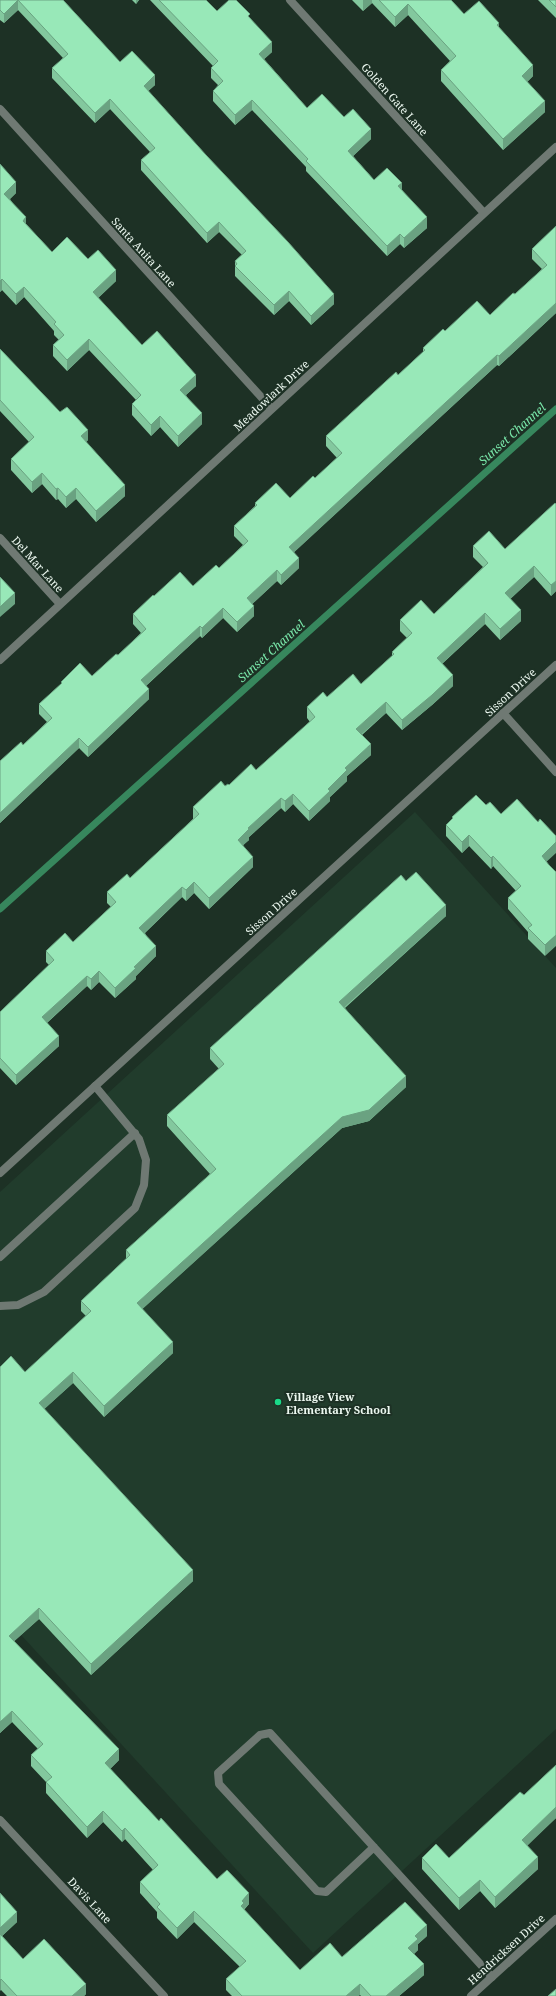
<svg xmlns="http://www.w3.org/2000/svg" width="556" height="1996" viewBox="0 0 556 1996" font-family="'Noto Serif',serif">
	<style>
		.built { fill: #213c2c }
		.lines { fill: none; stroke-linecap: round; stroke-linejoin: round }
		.stream { stroke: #37875d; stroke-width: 7 }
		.lane { stroke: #6f7973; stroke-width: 8 }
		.street { stroke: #6f7973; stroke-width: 8 }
		.wall { fill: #83c89e }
		.shaded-wall { fill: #6aa281 }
		.building { fill: #98e8b8; stroke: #6aa281 }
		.poi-dot { fill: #1ad988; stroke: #1d3125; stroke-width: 1.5 }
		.labels { text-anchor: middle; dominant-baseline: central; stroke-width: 4; stroke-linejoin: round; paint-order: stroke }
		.street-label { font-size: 11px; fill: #ecf8f0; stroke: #1d3125 }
		.poi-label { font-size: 11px; font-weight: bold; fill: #ecf8f0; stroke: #1d3125; text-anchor: start }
		.water-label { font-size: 12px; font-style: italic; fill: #79e6a9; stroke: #1d3125 }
	</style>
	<rect width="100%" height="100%" fill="#1d3125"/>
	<path class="built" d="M415 812 556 968V1729L313 1953 0 1612V1192Z"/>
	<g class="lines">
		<path class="stream" d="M0 909 556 409"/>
		<path class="lane" d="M0 1257 135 1133
			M0 1306 18 1305 44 1292 135 1208 144 1185 146 1160 139 1139 95 1086
			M374 1847 326 1892 317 1891 219 1784 218 1773 260 1735 270 1733 492 1977"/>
		<path class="street" d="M290 0 484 213
			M0 109 272 409
			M0 538 60 604
			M0 660 556 147
			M503 713 556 772
			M0 1173 556 665
			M0 1820 164 1996
			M471 1996 556 1919"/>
	</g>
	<path class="wall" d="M0 0H63L120 62 155 85 148 91 334 304 311 325 289 301 274 315 235 276V261L242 255 219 232 207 243 141 170V160L150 152 110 109 95 123 52 78V68L63 58 18 10 4 23 0 20Z
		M132 0H139L136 4Z
		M150 0H206L217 11 250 18 272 52 264 59 307 108 344 117 371 139 353 156 374 180 402 190 427 228 404 248 400 244 387 256 306 171V167L252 110 235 125 213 101V91L218 85 211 78V68L213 66Z
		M352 0H451L464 14 499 28 533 76 527 82 545 112 503 150 441 81V70L450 61 408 15 395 27 372 3 363 11Z
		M538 0H556V18Z
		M0 164 16 193 10 199 26 224 52 252 88 259 116 281 98 298 142 345 196 386 186 395 202 424 178 447 160 427 151 436 132 415V404L136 400 89 350 67 371 53 356V345L59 340 54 335V331L24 297 16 305 2 290 0 292Z
		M556 226V313L499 366 497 365 294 552 299 568 281 585 277 581 252 604 254 616 237 632 223 618 202 638 200 636 146 686 149 699 88 757 79 748 0 823V761L23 745 47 722 39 714V704L61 684V682L92 676 118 655 141 633 133 624V614L154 596 193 586 219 568 243 545 234 536V526L255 506V503L290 498 315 478 337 458 326 446V436L398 375 423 352V348L445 331 490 315 515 294 542 269 532 259V249Z
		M0 349 60 412 88 440 86 442 125 496 96 522 76 499 66 508 58 499 56 500 42 484 32 493 11 470V459L29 442 0 411Z
		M556 504V591L551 596 534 577 510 599 521 621 500 640 485 624 442 664 453 686 432 705 402 730 386 713 362 735 371 755 347 776V781L330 797V801L309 821 293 804 285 812 281 808 249 837V840L243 845 253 867 209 909 194 893 186 901 182 897 145 933 156 956 136 976V979L115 998 99 982 91 990 87 986 47 1023 59 1046 16 1085 0 1068V1012L49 965 46 962V951L73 942 111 907 107 903V892L130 878 193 819V807L225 786 229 785 256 770 310 722 307 718V707L327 697 361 684 392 656V652L407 638 400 631V620L434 614 483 567 473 557V546L505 549Z
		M486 805 501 814 547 862 545 956 528 939V932L508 909V898L516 891 493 866 491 869 469 846 462 853 446 836V825L452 820V817Z
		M406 881 446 916 345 1008 406 1087 369 1121 342 1128 142 1309 173 1353 104 1417 73 1383 44 1409 193 1581 91 1675 39 1619 14 1641 119 1760 110 1769 159 1821 217 1879 249 1904 244 1910 300 1970 342 1957 427 1936 418 1944V1950L414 1954 424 1975 399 1996H361L360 1995 358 1996H232L226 1990V1979L240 1967 194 1922 177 1939 157 1918V1912L140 1893V1882L153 1870 125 1839 122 1842 103 1822 87 1838 46 1793V1782L31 1766V1755L38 1749 12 1722 0 1733V1367L25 1372 86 1316 81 1311V1301L126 1259V1250L210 1174 167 1126V1115L219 1069 210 1059V1048Z
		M556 1765V1818L527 1845 538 1869 495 1908 480 1891 459 1910 422 1869V1858H449L524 1795Z
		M0 1893 17 1922 2 1936 23 1959 86 1994 84 1996H7L1 1990Z"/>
	<path class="shaded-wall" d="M18 0V10L4 23V14Z
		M136 0H139L136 4Z
		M363 0H372V3L363 11Z
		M408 4V15L395 27V17Z
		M499 23V34L497 25Z
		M272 42V52L259 64V54Z
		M533 65V76L522 87V76Z
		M155 75V85L144 95V86Z
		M110 99V109L95 123V113Z
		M252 100V110L235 125V115Z
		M545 101V112L503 150V139Z
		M371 129V139L348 161V151Z
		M16 182V193L4 204V194Z
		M402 183V193L398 186Z
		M26 217V228L23 221Z
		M427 217V228L404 248V238Z
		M219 222V232L207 243V233Z
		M400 234V244L387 256V246Z
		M116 270V281L93 303V292Z
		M2 279V290L0 292V281Z
		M24 287V297L16 305V294Z
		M289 291V301L274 315V305Z
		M334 294V304L311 325V316Z
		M556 303V313L499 366V356Z
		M89 339V350L67 371V360Z
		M497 355V365L289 557V547Z
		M196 375V386L180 400V390Z
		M202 413V424L178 447V436Z
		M160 416V427L151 436V425Z
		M88 430V440L81 447V436Z
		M42 473V484L32 493V482Z
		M125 485V496L96 522V511Z
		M58 488V499L56 500V489Z
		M76 488V499L66 508V497Z
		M299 558V568L281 585V575Z
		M534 566V577L505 604V593Z
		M277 570V581L247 609V598Z
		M556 581V591L551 596V585Z
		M15 593V604L0 617V607Z
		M254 606V616L237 632V622Z
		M223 608V618L202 638V628Z
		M521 610V621L500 640V629Z
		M485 613V624L437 668V658Z
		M200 626V636L141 690V680Z
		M453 675V686L432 705 402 730V720Z
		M149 689V699L88 757V747Z
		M386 702V713L356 739V729Z
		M79 738V748L0 823V813Z
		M371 744V755L347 776V781L330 797V801L309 821V811L345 768Z
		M293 794V804L285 812V801Z
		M281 798V808L249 837V840L238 850V840L248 828Z
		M469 835V846L462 853V842Z
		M556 842V853L542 866V856Z
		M493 856V866L491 869V858Z
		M253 857V867L209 909V898Z
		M194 882V893L186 901V890Z
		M182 887V897L139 938V928Z
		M446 905V916L339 1012V1002Z
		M556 935V946L545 956V945Z
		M156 946V956L136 976V979L115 998V988L134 967Z
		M99 971V982L91 990V979Z
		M87 976V986L42 1027V1017Z
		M59 1036V1046L16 1085V1075Z
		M406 1076V1087L369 1121 342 1128 137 1314V1303L342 1117Z
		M173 1342V1353L104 1417V1406Z
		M73 1372V1383L39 1414V1403Z
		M193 1570V1581L91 1675V1664Z
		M39 1608V1619L9 1646V1636Z
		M12 1711V1722L0 1733V1722Z
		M119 1749V1760L105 1774V1763Z
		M556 1807V1818L522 1851V1840Z
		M103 1811V1822L87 1838V1827Z
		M125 1828V1839L122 1842V1831Z
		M538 1857V1869L495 1908V1897Z
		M480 1880V1891L459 1910V1898Z
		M249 1893V1904L244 1909 241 1906 242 1901Z
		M194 1911V1922L177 1939V1928Z
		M17 1912V1922L0 1938V1928Z
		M427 1925V1936L418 1944V1950L408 1959V1948L415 1936Z
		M424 1964V1975L399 1996H386Z
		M1 1979V1990L0 1991V1980Z
		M86 1984V1994L84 1996H72Z
		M360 1984V1995L358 1996H346Z"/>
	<path class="building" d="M0 0H63L120 62 132 51 155 75 144 86 206 155 288 242 334 294 311 316 289 291 274 305 235 266 237 264 235 261 246 251 219 222 207 233 141 160 155 148 110 99 95 113 52 68 68 54 18 0 4 14 0 10Z
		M159 0H206L217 11 229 0H236L250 14 248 16 272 42 259 54 307 108 322 94 344 117 353 109 371 129 348 151 374 180 387 168 402 183 398 186 427 217 404 238 400 234 387 246 306 161 308 159 252 100 235 115 213 91 223 81 211 68 218 61Z
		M379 0H451L464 14 479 1 499 23 497 25 533 65 522 76 545 101 503 139 441 70 456 56 408 4 395 17Z
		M549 0H556V7Z
		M0 164 16 182 4 194 26 217 23 221 52 252 67 237 88 259 98 250 116 270 93 292 142 345 157 331 196 375 180 390 202 413 178 436 160 416 151 425 132 404 141 395 89 339 67 360 53 345 64 335 54 324 56 322 24 287 16 294 2 279 0 281Z
		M556 226V303L499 356 497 355 289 547 299 558 281 575 277 570 247 598 254 606 237 622 223 608 202 628 200 626 141 680 149 689 88 747 79 738 0 813V761L21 742 23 745 52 718 39 704 62 683 61 682 80 663 92 676 116 654 118 655 146 629 133 614 153 595 154 596 180 572 193 586 216 565 219 568 248 541 234 526 257 505 255 503 276 483 290 498 313 476 315 478 342 453 326 436 396 372 398 375 425 350 423 348 443 329 445 331 477 301 490 315 513 293 515 294 547 265 532 249Z
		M0 349 60 412 67 407 88 430 81 436 125 485 96 511 76 488 66 497 58 488 56 489 42 473 32 482 11 459 34 437 0 400Z
		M555 503 556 504V581L551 585 534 566 505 593 521 610 500 629 485 613 437 658 453 675 432 695 402 720 386 702 356 729 371 744 345 768 347 770 328 789 330 791 309 811 293 794 285 801 281 798 248 828 249 829 238 840 253 857 209 898 194 882 186 890 182 887 139 928 156 946 134 967 136 968 115 988 99 971 91 979 87 976 42 1017 59 1036 16 1075 0 1058V1012L54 960 46 951 65 933 73 942 116 902 107 892 127 874 130 878 199 814 193 807 221 781 225 786 228 784 229 785 251 764 256 770 315 717 307 707 323 692 327 697 353 674 361 684 394 654 392 652 412 633 400 620 421 600 434 614 488 563 473 546 489 531 505 549Z
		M0 577 15 593 0 607Z
		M476 795 486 805 490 802 501 814 517 799 538 822 540 819 556 836V842L542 856 549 865 556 872V935L545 945 528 928 532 925 508 898 521 886 493 856 491 858 469 835 462 842 446 825 453 818 452 817Z
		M416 872 446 905 339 1002 406 1076 369 1110 342 1117 137 1303 173 1342 104 1406 73 1372 39 1403 193 1570 91 1664 39 1608 9 1636 119 1749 105 1763 159 1821 161 1818 217 1879 227 1870 249 1893 242 1901 244 1903 241 1906 300 1970 330 1943 342 1957 405 1902 427 1925 415 1936 418 1939 408 1948 424 1964 386 1996H371L360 1984 346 1996H242L226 1979 246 1961 194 1911 177 1928 157 1907 160 1904 140 1882 158 1865 125 1828 122 1831 103 1811 87 1827 46 1782 52 1777 31 1755 43 1744 12 1711 0 1722V1367L11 1356 25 1372 91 1311 81 1301 130 1255 126 1250 216 1169 167 1115 224 1064 210 1048 401 875 406 881Z
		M556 1765V1807L522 1840 538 1857 495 1897 480 1880 459 1898 422 1858 436 1844 449 1858 520 1792 524 1795Z
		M0 1893 17 1912 0 1928Z
		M0 1934 23 1959 44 1939 86 1984 72 1996H17L1 1979 0 1980Z
		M556 1989V1996H548Z"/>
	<circle class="poi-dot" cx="278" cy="1402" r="4"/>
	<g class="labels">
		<g class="street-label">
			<text transform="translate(395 99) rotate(48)">Golden Gate Lane</text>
			<text transform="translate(144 252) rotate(48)">Santa Anita Lane</text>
			<text transform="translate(271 395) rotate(-43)">Meadowlark Drive</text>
			<text transform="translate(38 564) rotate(48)">Del Mar Lane</text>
			<text transform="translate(510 692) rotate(-43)">Sisson Drive</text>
			<text transform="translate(271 911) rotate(-42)">Sisson Drive</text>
			<text transform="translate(90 1900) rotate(47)">Davis Lane</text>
			<text transform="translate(506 1949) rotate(-42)">Hendricksen Drive</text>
		</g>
		<g class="poi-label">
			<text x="286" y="1396">Village View<tspan x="286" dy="13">Elementary School</tspan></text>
		</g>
		<g class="water-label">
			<text transform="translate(512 434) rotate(-42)">Sunset Channel</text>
			<text transform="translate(271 651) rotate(-42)">Sunset Channel</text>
		</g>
	</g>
</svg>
